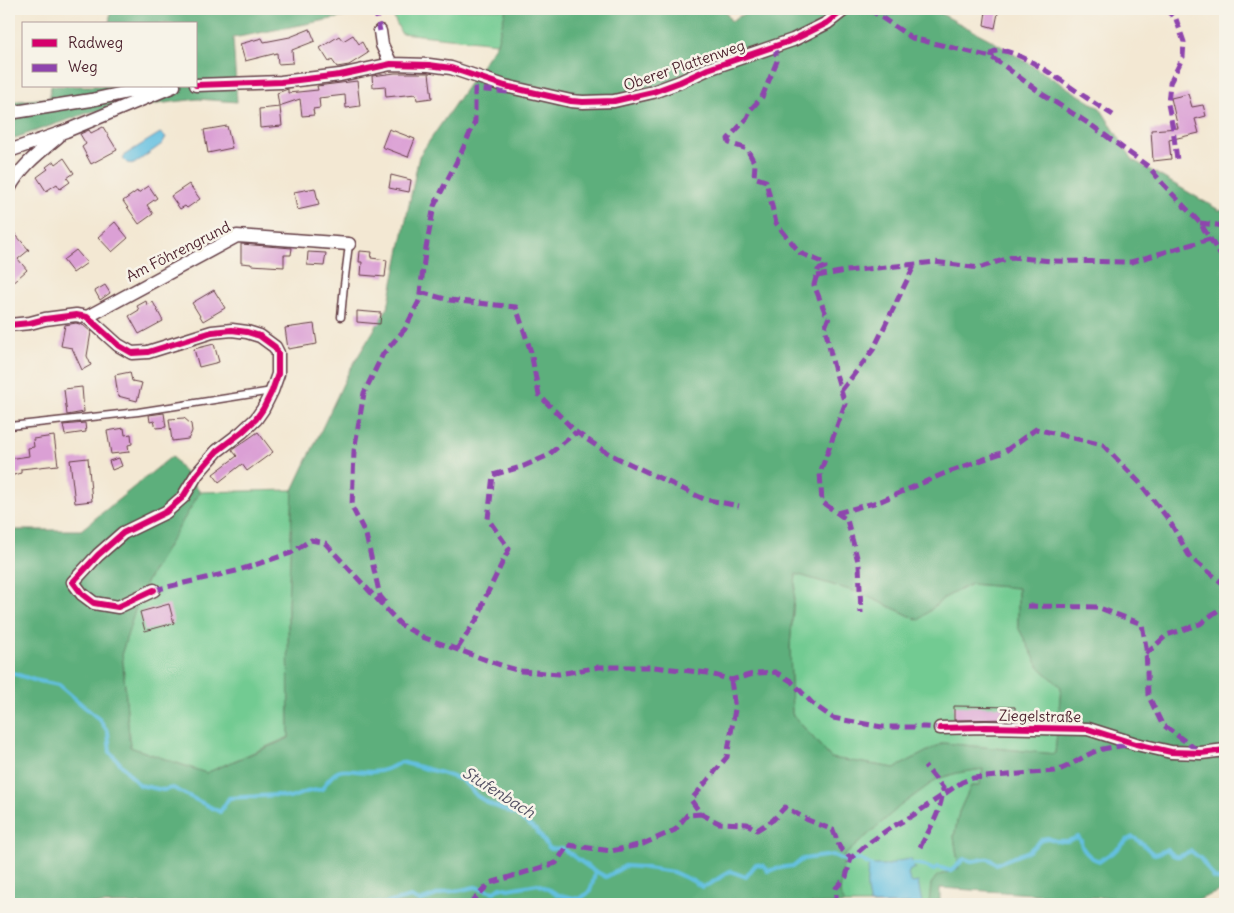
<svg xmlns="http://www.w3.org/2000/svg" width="1234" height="913" viewBox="0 0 1234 913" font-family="Delius,sans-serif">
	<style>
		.green { fill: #72cb92; stroke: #5e755e }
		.forest { fill: #5daf7c; stroke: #546754; fill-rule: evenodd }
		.water { fill: #63c0e1; stroke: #567086 }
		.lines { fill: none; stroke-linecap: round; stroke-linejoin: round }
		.stream { stroke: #63c0e1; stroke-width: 4 }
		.building { fill: #dba0d5 }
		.service-casing { stroke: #633d44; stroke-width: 9 }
		.minor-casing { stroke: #633d44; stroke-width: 15 }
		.service { stroke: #fff; stroke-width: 6 }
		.minor { stroke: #fff; stroke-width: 12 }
		.quiet { stroke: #8e44ad; stroke-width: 5; stroke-dasharray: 10 5; stroke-linecap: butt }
		.cycleway-casing { stroke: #f7f3e8; stroke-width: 9 }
		.cycleway { stroke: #d6006c; stroke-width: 6 }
		.labels { text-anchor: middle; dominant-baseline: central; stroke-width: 5; stroke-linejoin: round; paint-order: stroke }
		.street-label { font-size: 15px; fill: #4a1f2b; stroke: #f7f3e8 }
		.water-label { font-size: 16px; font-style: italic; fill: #524f62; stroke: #f7f3e8 }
	</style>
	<rect width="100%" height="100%" fill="#f7f3e8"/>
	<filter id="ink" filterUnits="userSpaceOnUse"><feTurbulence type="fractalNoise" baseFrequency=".02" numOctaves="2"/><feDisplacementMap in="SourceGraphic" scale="10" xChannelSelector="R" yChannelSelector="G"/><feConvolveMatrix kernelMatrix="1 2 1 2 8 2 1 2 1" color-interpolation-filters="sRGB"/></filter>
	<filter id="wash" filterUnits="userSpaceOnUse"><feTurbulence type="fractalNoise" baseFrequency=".0096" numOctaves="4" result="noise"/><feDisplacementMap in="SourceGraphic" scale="20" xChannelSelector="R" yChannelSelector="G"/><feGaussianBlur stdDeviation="1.12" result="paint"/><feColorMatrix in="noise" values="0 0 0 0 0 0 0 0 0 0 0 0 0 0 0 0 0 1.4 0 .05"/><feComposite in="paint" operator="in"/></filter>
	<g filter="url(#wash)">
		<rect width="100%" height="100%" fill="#f3e8d3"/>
		<path class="green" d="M390 9H506L497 43 401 33Z
			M293 490 288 605 289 737 206 773 130 747 122 652 141 591 200 492Z
			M796 574 860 593 919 620 944 598 971 584 1018 588V627L1039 667 1061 687 1055 754 943 743 895 768 831 758 792 714 790 647Z
			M983 769 979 786H971L959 812 954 837 959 868 937 876 931 884 929 904H844L840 893 844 856 900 806 937 779 957 773Z"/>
		<path class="forest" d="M111 9H384L233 38 237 102 198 99 91 112 9 140V102L49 98 51 86H196V24H109Z
			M506 9H724L731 21 752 9H932L991 40 1100 108 1133 160 1219 210 1225 209V889L1195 901 1080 897 940 888V904H929L931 884 937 876 959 868 954 837 959 812 971 786H979L983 769 957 773 937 779 900 806 844 856 840 893 844 904H9V530H81L172 456 200 492 141 591 122 652 130 747 206 773 289 738 288 605 293 490 349 371 388 307 419 156 497 43ZM796 574 860 593 919 620 944 598 971 584 1018 588V627L1039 667 1061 687 1055 754 943 743 895 768 831 758 792 714 790 647Z"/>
		<path class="water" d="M160 133 166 137 162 144 134 164 127 163 123 159 126 154Z
			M911 859 913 868H916L910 870 908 874 910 881 913 883 918 882 922 903 921 904H870C866 892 866 878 869 865H889L898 861Z"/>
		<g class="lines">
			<path class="stream" d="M9 672 34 680 59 685 100 720 108 732 110 752 139 785 163 790 173 788 220 812 229 798 277 795 290 798 306 792 322 789C339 762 345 772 372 772 383 772 392 767 401 762L438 772 462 780 477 796 490 804 516 815 537 831 550 849 562 848 590 868 606 877 625 866 640 867 673 872 693 881 702 887 710 884 730 871 746 877 756 864 764 866 767 871 785 867 793 866 803 859 833 855 846 861 860 859 873 867
				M909 865C917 861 927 867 934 870L938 867 951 871 964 859C967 859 970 861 972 861 983 861 985 854 996 864L1029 851 1042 839 1048 838 1056 841H1068L1078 837 1081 841C1081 850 1091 859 1100 861L1120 847 1127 840 1133 837C1137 840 1141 842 1144 845 1154 855 1152 857 1167 849 1169 851 1171 853 1173 855 1178 859 1186 853 1191 851L1201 859 1214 878 1224 881H1225
				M369 904 371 903 383 904
				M383 904 411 897 420 901 445 892 461 890 475 887 494 892 501 887 508 889 538 884 559 895 580 899
				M569 904C589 895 592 893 595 871"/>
		</g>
		<g id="blocks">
			<path class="building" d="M986 11 998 13 995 28 984 25Z
				M310 29 315 41 292 50 293 63 278 64 277 53 245 61 240 44 262 38 264 42 290 37Z
				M353 35 359 44 362 42 368 53 349 65 337 67 332 60 329 62 320 48 339 36 343 41Z
				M395 73H429L432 98 417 100 416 94 386 97 385 86 373 87 372 76Z
				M357 81 360 106 346 108 345 95 319 98 320 108 313 109 314 115 302 116 300 99 279 106 277 93 288 89V93L318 90 317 86Z
				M1188 94 1192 107 1203 105 1206 116 1195 119 1199 133 1169 140 1171 159 1153 161 1151 130 1178 128 1171 98Z
				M280 107 282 126 260 128 259 109Z
				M227 126 232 148 208 153 204 130Z
				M103 127 117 150 91 164 82 147 86 144 80 134 89 130 91 133Z
				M389 129 415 139 408 157 382 147Z
				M64 158 74 173 67 178 70 182 60 189 57 184 46 191 37 177 48 169 46 167 54 161 56 164Z
				M391 175 411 180 409 192 389 188Z
				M189 184 200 199 187 208 185 206 180 209 171 196Z
				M149 186 157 198 147 205 153 214 139 224 123 201 137 191 138 193Z
				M315 188 319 205 297 210 294 192Z
				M115 222 128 238 112 252 98 237Z
				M9 227 29 250 18 259 27 270 9 286Z
				M241 244 292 248 291 255H284V267L251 265V264L241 263Z
				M76 250 87 263 73 273 63 260Z
				M360 251 372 252 371 258 387 260 385 277 361 275 362 262H359Z
				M308 252 326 253 324 266 307 265Z
				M105 285 110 293 100 300 95 291Z
				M214 290 225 308 203 321 192 303Z
				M146 301 147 305 153 302 163 321 139 334 129 316 139 310 137 306Z
				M357 311 381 313 380 324 357 322Z
				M76 323 83 325 91 332 87 356 91 365 82 370 72 348 61 346 65 325Z
				M314 324 317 344 288 349 285 328Z
				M214 344 219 362 199 367 194 349Z
				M130 372 132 381 142 383 137 401 118 396 115 375Z
				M82 387 84 412 67 415 64 389Z
				M164 413 166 427 156 428 154 421 150 422 149 415Z
				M184 418 191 424 192 431 190 436 188 439 172 441 169 419Z
				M85 423 86 432 65 435 63 425Z
				M124 428 125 435 131 434 132 444 128 445 129 452 111 454 107 431Z
				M258 432 273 452 247 471 242 464 219 482 213 474 237 456 232 450Z
				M54 436 58 465 21 469V473L10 476 9 459 29 456 28 448 34 447 33 439Z
				M88 458 92 501 75 503 70 460Z
				M119 458 122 466 112 470 109 461Z
				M169 604 174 623 145 631 140 612Z
				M954 706 1015 707V719L954 720Z"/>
		</g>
	</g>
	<g filter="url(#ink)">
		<use href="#blocks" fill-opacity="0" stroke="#633d44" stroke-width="1"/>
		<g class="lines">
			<defs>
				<path id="service" d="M341 317 344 285 349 244
					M10 426 138 412 272 391"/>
				<path id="minor" d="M380 31 382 45 391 64
					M196 85 281 82 340 75 391 64 429 65 451 68 505 86 571 101 583 102 614 101 653 92 680 82 708 69 793 40 827 23 845 9
					M9 113 91 100 156 86
					M9 151 66 131 174 86
					M9 189C20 167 40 152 58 137
					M87 317 237 236 349 244
					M9 325 30 323 45 319 76 315 87 317 118 345 132 353 148 352 212 332 232 330 247 332 260 336 275 347 278 353V374L272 391 263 409 256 419 242 432 217 451 197 474 183 497 166 512 123 533 98 555 73 582 82 594 94 603 118 607 154 590
					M940 728 986 727 1088 729 1136 744 1171 752 1201 753 1225 750"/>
			</defs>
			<use href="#service" class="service-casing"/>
			<use href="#minor" class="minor-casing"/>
			<use href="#service" class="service"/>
			<use href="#minor" class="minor"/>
			<path class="quiet" d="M106 9V14
				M375 9 380 31
				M869 9 912 38 991 57 1003 65 1042 94 1091 125 1149 167 1163 184 1200 223 1225 262
				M1165 9 1176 19 1184 42 1183 57 1170 83 1168 104 1173 129 1177 160
				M775 46 777 61 762 97 751 109 747 118 728 139 729 143 747 149 755 164 754 177 766 181 776 223 800 253 824 263 825 267 818 270 814 285 825 312 829 317 825 327 833 364 845 404 820 473 822 502 847 520 859 565 861 613
				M991 57 993 52C1012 42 1069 87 1087 98 1095 104 1104 109 1113 115
				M1200 223 1225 226
				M817 276 846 271 935 262 979 268 1012 257 1052 261 1131 262 1210 239
				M420 292 449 300 516 307 531 352 539 395 576 432 609 454 704 499 739 506
				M841 391 873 350 915 264
				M837 513 881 501 943 474 1004 452 1036 429 1103 445 1139 482 1169 520 1190 557 1225 585
				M154 590 236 571 291 553 311 540 325 543 401 625 425 638 506 667 521 671 559 674 599 667H654L708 673 731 680 757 673 775 672 791 681 813 704 833 718 882 727H924L940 728
				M385 602 380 596 366 535 352 507 354 451 364 393 383 354 405 329 419 301 425 253 434 206 461 153 475 122V89L508 92
				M1027 606 1097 607 1142 624 1146 647 1148 695 1162 724 1201 753
				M457 649 479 616 485 598 509 549 488 519 493 475 524 466 547 456 576 432
				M1146 654 1167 635 1200 624 1221 608 1225 601
				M731 680 735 709 727 757 691 800 701 814 719 823 747 824 757 830 773 820 785 807 808 820 833 830 840 848 851 858
				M920 847C930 829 942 810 943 788L925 766
				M470 904 490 883 556 863 568 845 611 851 643 844 675 830 687 815 701 814
				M836 904V888L846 877 851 858 866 845 890 828 912 816 962 782 973 778 1055 771C1071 767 1083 755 1099 750 1109 747 1121 746 1131 745"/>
			<defs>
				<path id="cycleway" d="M196 85 281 82 340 75 391 64 429 65 451 68 505 86 571 101 583 102 614 101 653 92 680 82 708 69 793 40 827 23 845 9
					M9 325 30 323 45 319 76 315 87 317 118 345 132 353 148 352 212 332 232 330 247 332 260 336 275 347 278 353V374L272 391 263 409 256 419 242 432 217 451 197 474 183 497 166 512 123 533 98 555 73 582 82 594 94 603 118 607 154 590
					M940 728 986 727 1088 729 1136 744 1171 752 1201 753 1225 750"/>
			</defs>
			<use href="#cycleway" class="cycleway-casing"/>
			<use href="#cycleway" class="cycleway"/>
		</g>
	</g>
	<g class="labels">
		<g class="street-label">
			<text transform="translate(684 65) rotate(-19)">Oberer Plattenweg</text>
			<text transform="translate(178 251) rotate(-27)">Am Föhrengrund</text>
			<text transform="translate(1040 716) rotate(1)">Ziegelstraße</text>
		</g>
		<g class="water-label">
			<text transform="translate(499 792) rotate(32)">Stufenbach</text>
		</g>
	</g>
	<rect width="1234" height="913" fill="none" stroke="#f7f3e8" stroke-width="30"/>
	<rect x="22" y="22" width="175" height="65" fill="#f7f3e8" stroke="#b29e9c"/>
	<rect x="32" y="39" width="25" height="8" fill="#d6006c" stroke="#b29e9c"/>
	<text x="68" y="48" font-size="15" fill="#4a1f2b">Radweg</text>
	<rect x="32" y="64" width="25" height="8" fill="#8e44ad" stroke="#b29e9c"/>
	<text x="68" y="72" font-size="15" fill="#4a1f2b">Weg</text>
</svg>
